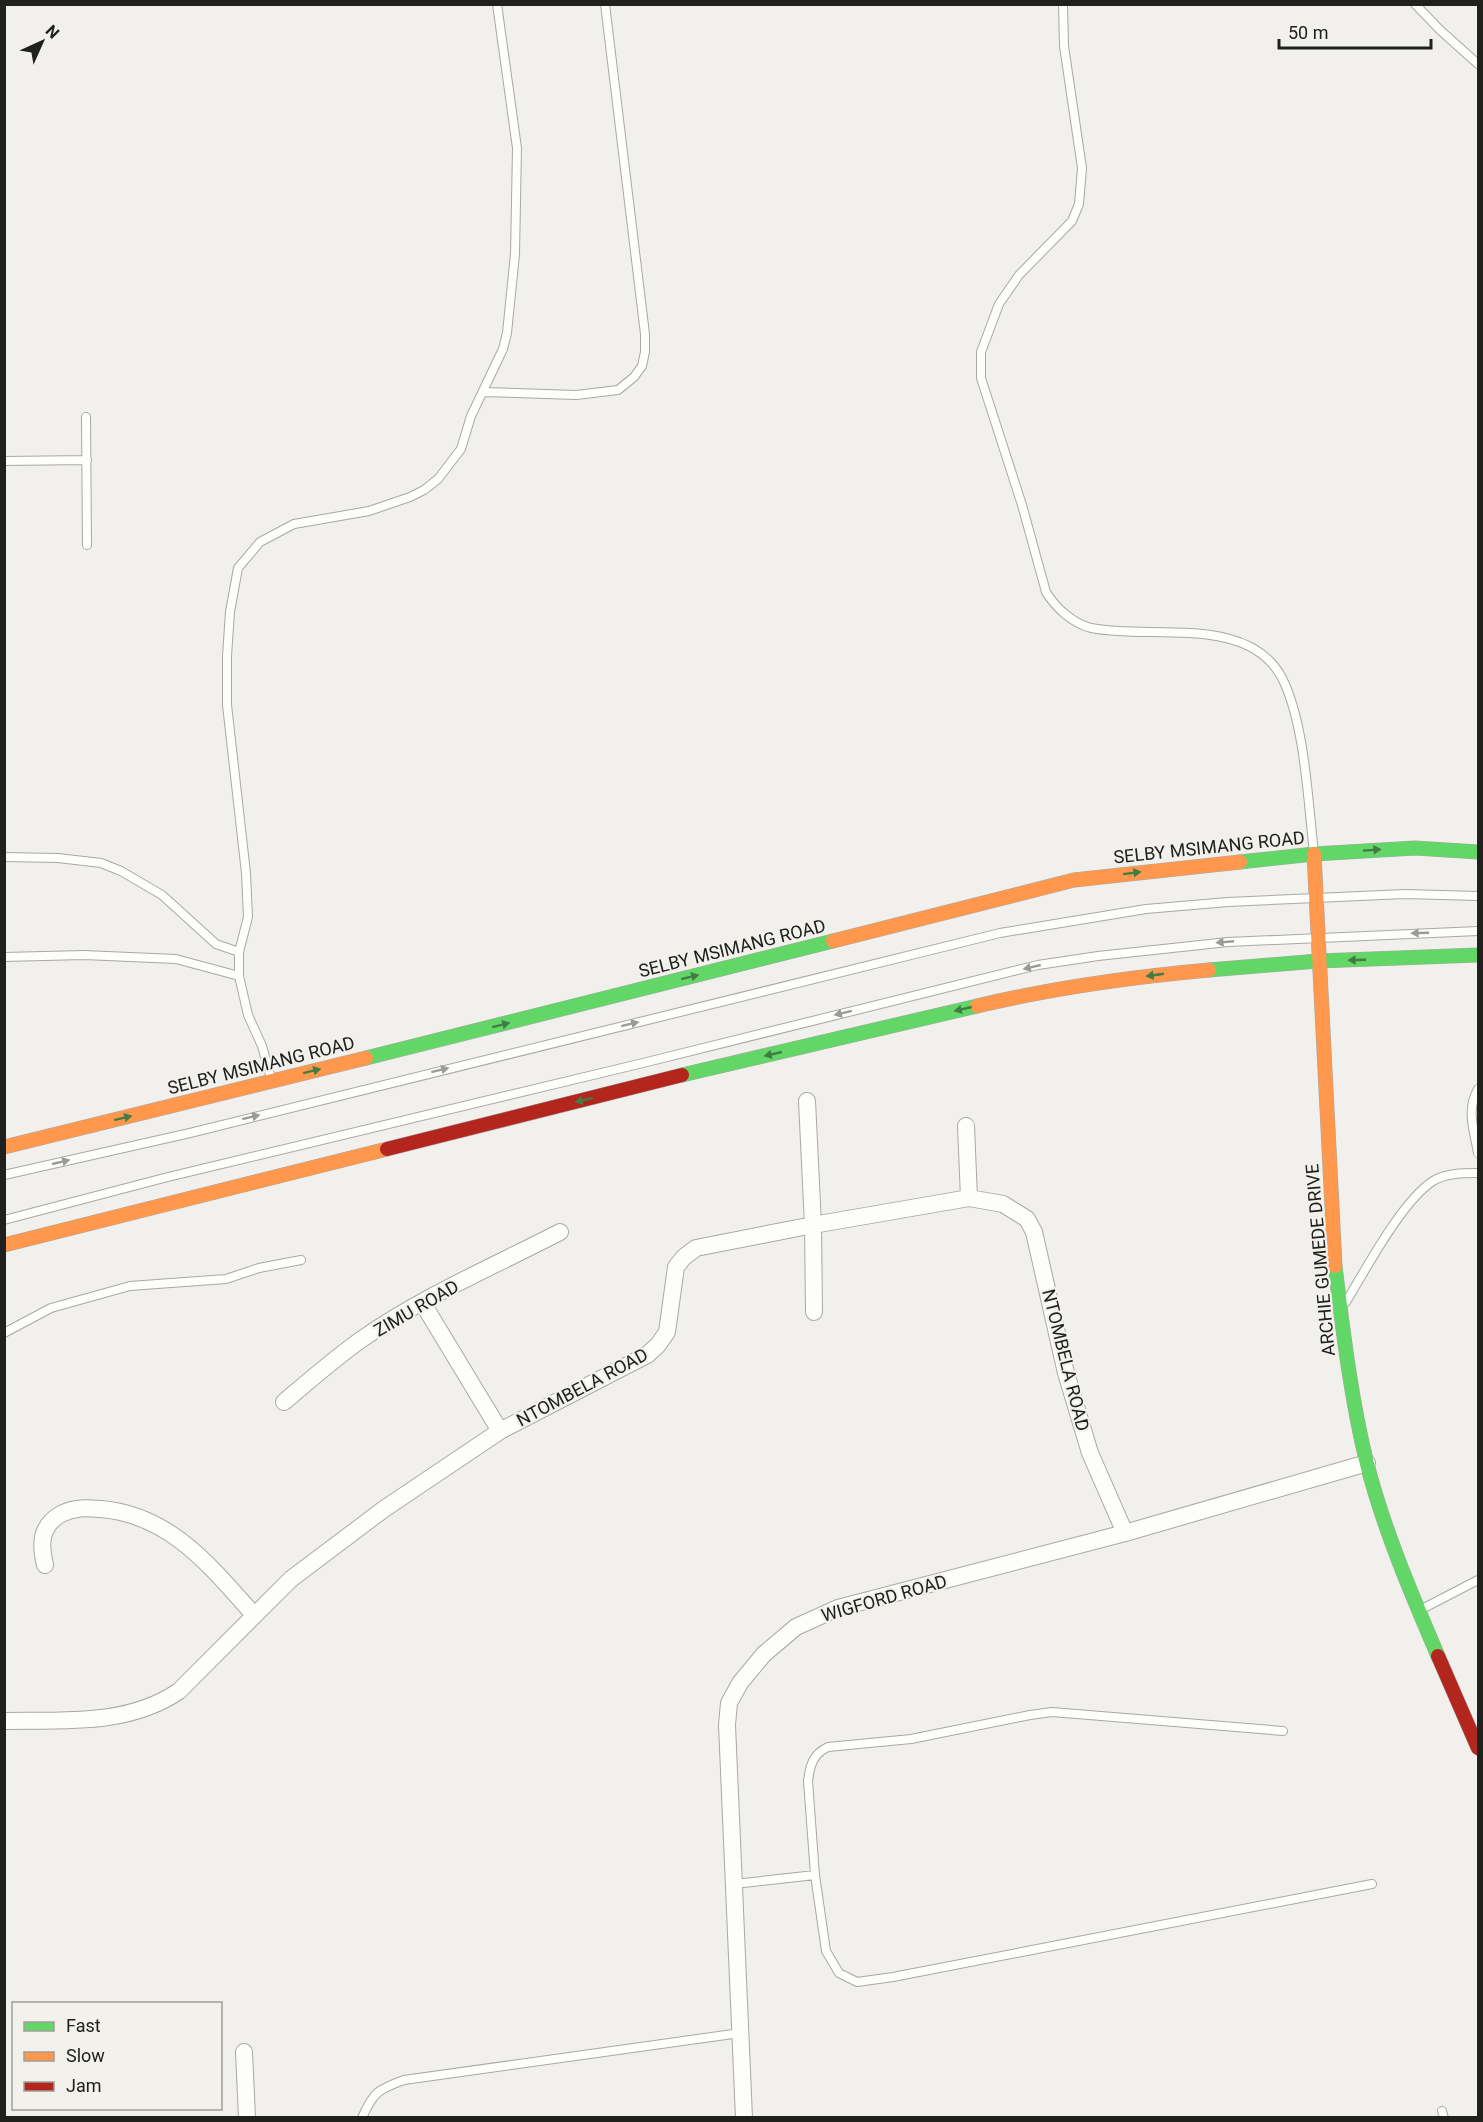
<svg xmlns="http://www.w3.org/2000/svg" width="1483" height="2122" viewBox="0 0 1483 2122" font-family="Roboto,sans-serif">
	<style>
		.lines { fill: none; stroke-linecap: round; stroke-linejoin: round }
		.lane-casing { stroke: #a8a8a5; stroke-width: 10 }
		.street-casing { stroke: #a8a8a5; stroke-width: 18 }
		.fast-casing { stroke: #a8a8a5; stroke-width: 15 }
		.slow-casing { stroke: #a8a8a5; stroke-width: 15 }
		.jam-casing { stroke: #a8a8a5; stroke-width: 15 }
		.lane { stroke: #fdfdfc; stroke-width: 8 }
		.street { stroke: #fdfdfc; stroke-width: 16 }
		.fast { stroke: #63d668; stroke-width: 14 }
		.slow { stroke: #ff974d; stroke-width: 14 }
		.jam { stroke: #b3261e; stroke-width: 14 }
		.oneway { fill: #427b43 }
		.oneway2 { fill: #9a9a98 }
		.labels { text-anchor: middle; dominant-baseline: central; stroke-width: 4.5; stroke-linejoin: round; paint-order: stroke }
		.street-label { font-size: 18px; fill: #20201e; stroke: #f2f1eb }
	</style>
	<rect width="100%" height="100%" fill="#f1f0ec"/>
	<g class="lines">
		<defs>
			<path id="lane" d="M1063 4 1064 46 1082 168 1079 204 1072 221 1019 275 999 304 981 352V378L1022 505 1046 592C1056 608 1072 623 1091 628 1150 640 1249 614 1282 678 1305 723 1308 802 1314 853
				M1415 4 1440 30 1478 64
				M483 392 576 395 618 390 634 377 642 366 645 352V334L605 4
				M86 417 87 545
				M4 461 87 460
				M4 857 58 858 101 863 121 871 162 895 216 944 239 952
				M4 957 84 955 176 959 239 976 248 1015 262 1046 271 1078
				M239 976V952L248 917 246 873 227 705V656L230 612 238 568 260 542 294 524 369 511 410 497 424 490 438 479 461 449 471 416 503 349 507 333 515 254 517 148 497 4
				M1478 1089C1466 1110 1474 1130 1478 1153
				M4 1175 190 1133 1000 933 1146 909 1228 902 1405 894 1478 896
				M4 1220 168 1177 643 1063 1038 965 1098 956 1228 942 1478 931
				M1346 1302C1366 1269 1402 1201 1433 1181 1446 1173 1464 1173 1478 1173
				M4 1333 51 1308 130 1286 226 1279 259 1268 301 1260
				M1422 1609 1478 1580
				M815 1875 808 1781C810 1765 813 1754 828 1747L911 1739 1030 1715 1052 1712 1283 1731
				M734 1884 815 1875 826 1951 839 1973 857 1982 893 1977 1372 1884
				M1442 2111 1444 2118
				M362 2118C373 2092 379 2089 404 2080L740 2033"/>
			<path id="street" d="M807 1101 813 1225 814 1312
				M966 1126 969 1198
				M422 1302 500 1431
				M284 1402C310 1380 335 1358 362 1339 424 1296 494 1266 560 1232
				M45 1565C40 1544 40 1526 61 1514 75 1507 87 1508 101 1509 171 1515 211 1567 254 1615
				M4 1721C64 1720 128 1726 179 1691L291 1579 384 1509 500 1431 647 1355 658 1345 667 1332 676 1267 684 1257 696 1248 813 1225 969 1198 1003 1204 1027 1219 1034 1232 1066 1373 1090 1453 1125 1533
				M244 2052 247 2118
				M744 2118 727 1725 729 1703 740 1683 764 1654 796 1627 838 1608 1125 1533 1367 1463"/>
			<path id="fast" d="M1240 862 1314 854 1415 848 1478 852
				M1209 970 1318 961 1478 955
				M366 1058 833 941
				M682 1075 977 1006
				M1335 1266C1343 1331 1351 1399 1367 1464 1384 1530 1411 1593 1438 1656"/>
			<path id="slow" d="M1314 854 1335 1266
				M833 941 1074 880 1240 862
				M977 1006C1053 988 1131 977 1209 970
				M4 1147 366 1058
				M4 1245 387 1149"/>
			<path id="jam" d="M387 1149 682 1075
				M1438 1656 1478 1748"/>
		</defs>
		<use href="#lane" class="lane-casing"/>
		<use href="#street" class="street-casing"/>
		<use href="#fast" class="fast-casing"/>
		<use href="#slow" class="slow-casing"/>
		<use href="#jam" class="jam-casing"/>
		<use href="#lane" class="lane"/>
		<use href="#street" class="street"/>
		<use href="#fast" class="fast"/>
		<use href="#slow" class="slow"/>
		<use href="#jam" class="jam"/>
	</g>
	<defs><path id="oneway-solid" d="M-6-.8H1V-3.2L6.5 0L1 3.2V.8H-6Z" transform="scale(1.5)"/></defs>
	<g class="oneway">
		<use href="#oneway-solid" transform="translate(1372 850) rotate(-4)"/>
		<use href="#oneway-solid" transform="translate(1132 873) rotate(-7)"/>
		<use href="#oneway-solid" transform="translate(1357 960) rotate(178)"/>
		<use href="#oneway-solid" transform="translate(1155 975) rotate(172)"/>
		<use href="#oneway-solid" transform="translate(690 977) rotate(-14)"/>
		<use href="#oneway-solid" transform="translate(963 1009) rotate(167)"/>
		<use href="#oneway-solid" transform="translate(501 1025) rotate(-14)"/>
		<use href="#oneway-solid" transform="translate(773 1054) rotate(167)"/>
		<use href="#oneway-solid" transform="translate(312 1071) rotate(-14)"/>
		<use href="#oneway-solid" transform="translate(584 1100) rotate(166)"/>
		<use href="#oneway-solid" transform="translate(123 1118) rotate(-14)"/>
	</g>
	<g class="oneway2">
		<use href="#oneway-solid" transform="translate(1420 933) rotate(178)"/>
		<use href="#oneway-solid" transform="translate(1225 942) rotate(175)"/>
		<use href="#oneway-solid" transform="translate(1032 967) rotate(167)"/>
		<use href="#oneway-solid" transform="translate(843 1013) rotate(166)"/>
		<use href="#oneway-solid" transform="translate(630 1024) rotate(-14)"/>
		<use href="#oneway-solid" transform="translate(440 1070) rotate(-14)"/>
		<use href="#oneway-solid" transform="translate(251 1117) rotate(-14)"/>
		<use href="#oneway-solid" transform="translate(61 1162) rotate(-13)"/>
	</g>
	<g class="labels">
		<g class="street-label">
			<text transform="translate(1209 847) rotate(-6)">SELBY MSIMANG ROAD</text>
			<text transform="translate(732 948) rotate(-14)">SELBY MSIMANG ROAD</text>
			<text transform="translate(261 1065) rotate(-14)">SELBY MSIMANG ROAD</text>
			<text transform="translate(1320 1260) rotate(-95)">ARCHIE GUMEDE DRIVE</text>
			<text transform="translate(416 1308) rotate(-30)">ZIMU ROAD</text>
			<text transform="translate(1066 1360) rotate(76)">NTOMBELA ROAD</text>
			<text transform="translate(582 1387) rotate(-28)">NTOMBELA ROAD</text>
			<text transform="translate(884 1598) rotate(-16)">WIGFORD ROAD</text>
		</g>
	</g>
	<rect width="1483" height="2122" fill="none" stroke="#20201e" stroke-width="12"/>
	<rect x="12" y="2002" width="210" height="108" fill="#f2f1eb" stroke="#9e9d99" stroke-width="1.5"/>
	<rect x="24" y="2022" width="30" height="9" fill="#63d668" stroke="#9e9d99" stroke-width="1.5"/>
	<text x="66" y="2032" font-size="18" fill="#20201e">Fast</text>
	<rect x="24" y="2052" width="30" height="9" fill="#ff974d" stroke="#9e9d99" stroke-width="1.5"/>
	<text x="66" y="2062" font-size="18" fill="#20201e">Slow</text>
	<rect x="24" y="2082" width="30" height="9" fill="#b3261e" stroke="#9e9d99" stroke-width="1.5"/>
	<text x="66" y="2092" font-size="18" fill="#20201e">Jam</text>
	<g transform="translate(42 42) rotate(45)" stroke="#f2f1eb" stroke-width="4.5" paint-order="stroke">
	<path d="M0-4.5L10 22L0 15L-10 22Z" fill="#20201e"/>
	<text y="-9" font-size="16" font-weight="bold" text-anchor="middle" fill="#20201e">N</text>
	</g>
	<path d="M1279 39v9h152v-9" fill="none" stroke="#20201e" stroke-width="3"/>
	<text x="1288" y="39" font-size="18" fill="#20201e" stroke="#f2f1eb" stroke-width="4.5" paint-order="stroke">50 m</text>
</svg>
